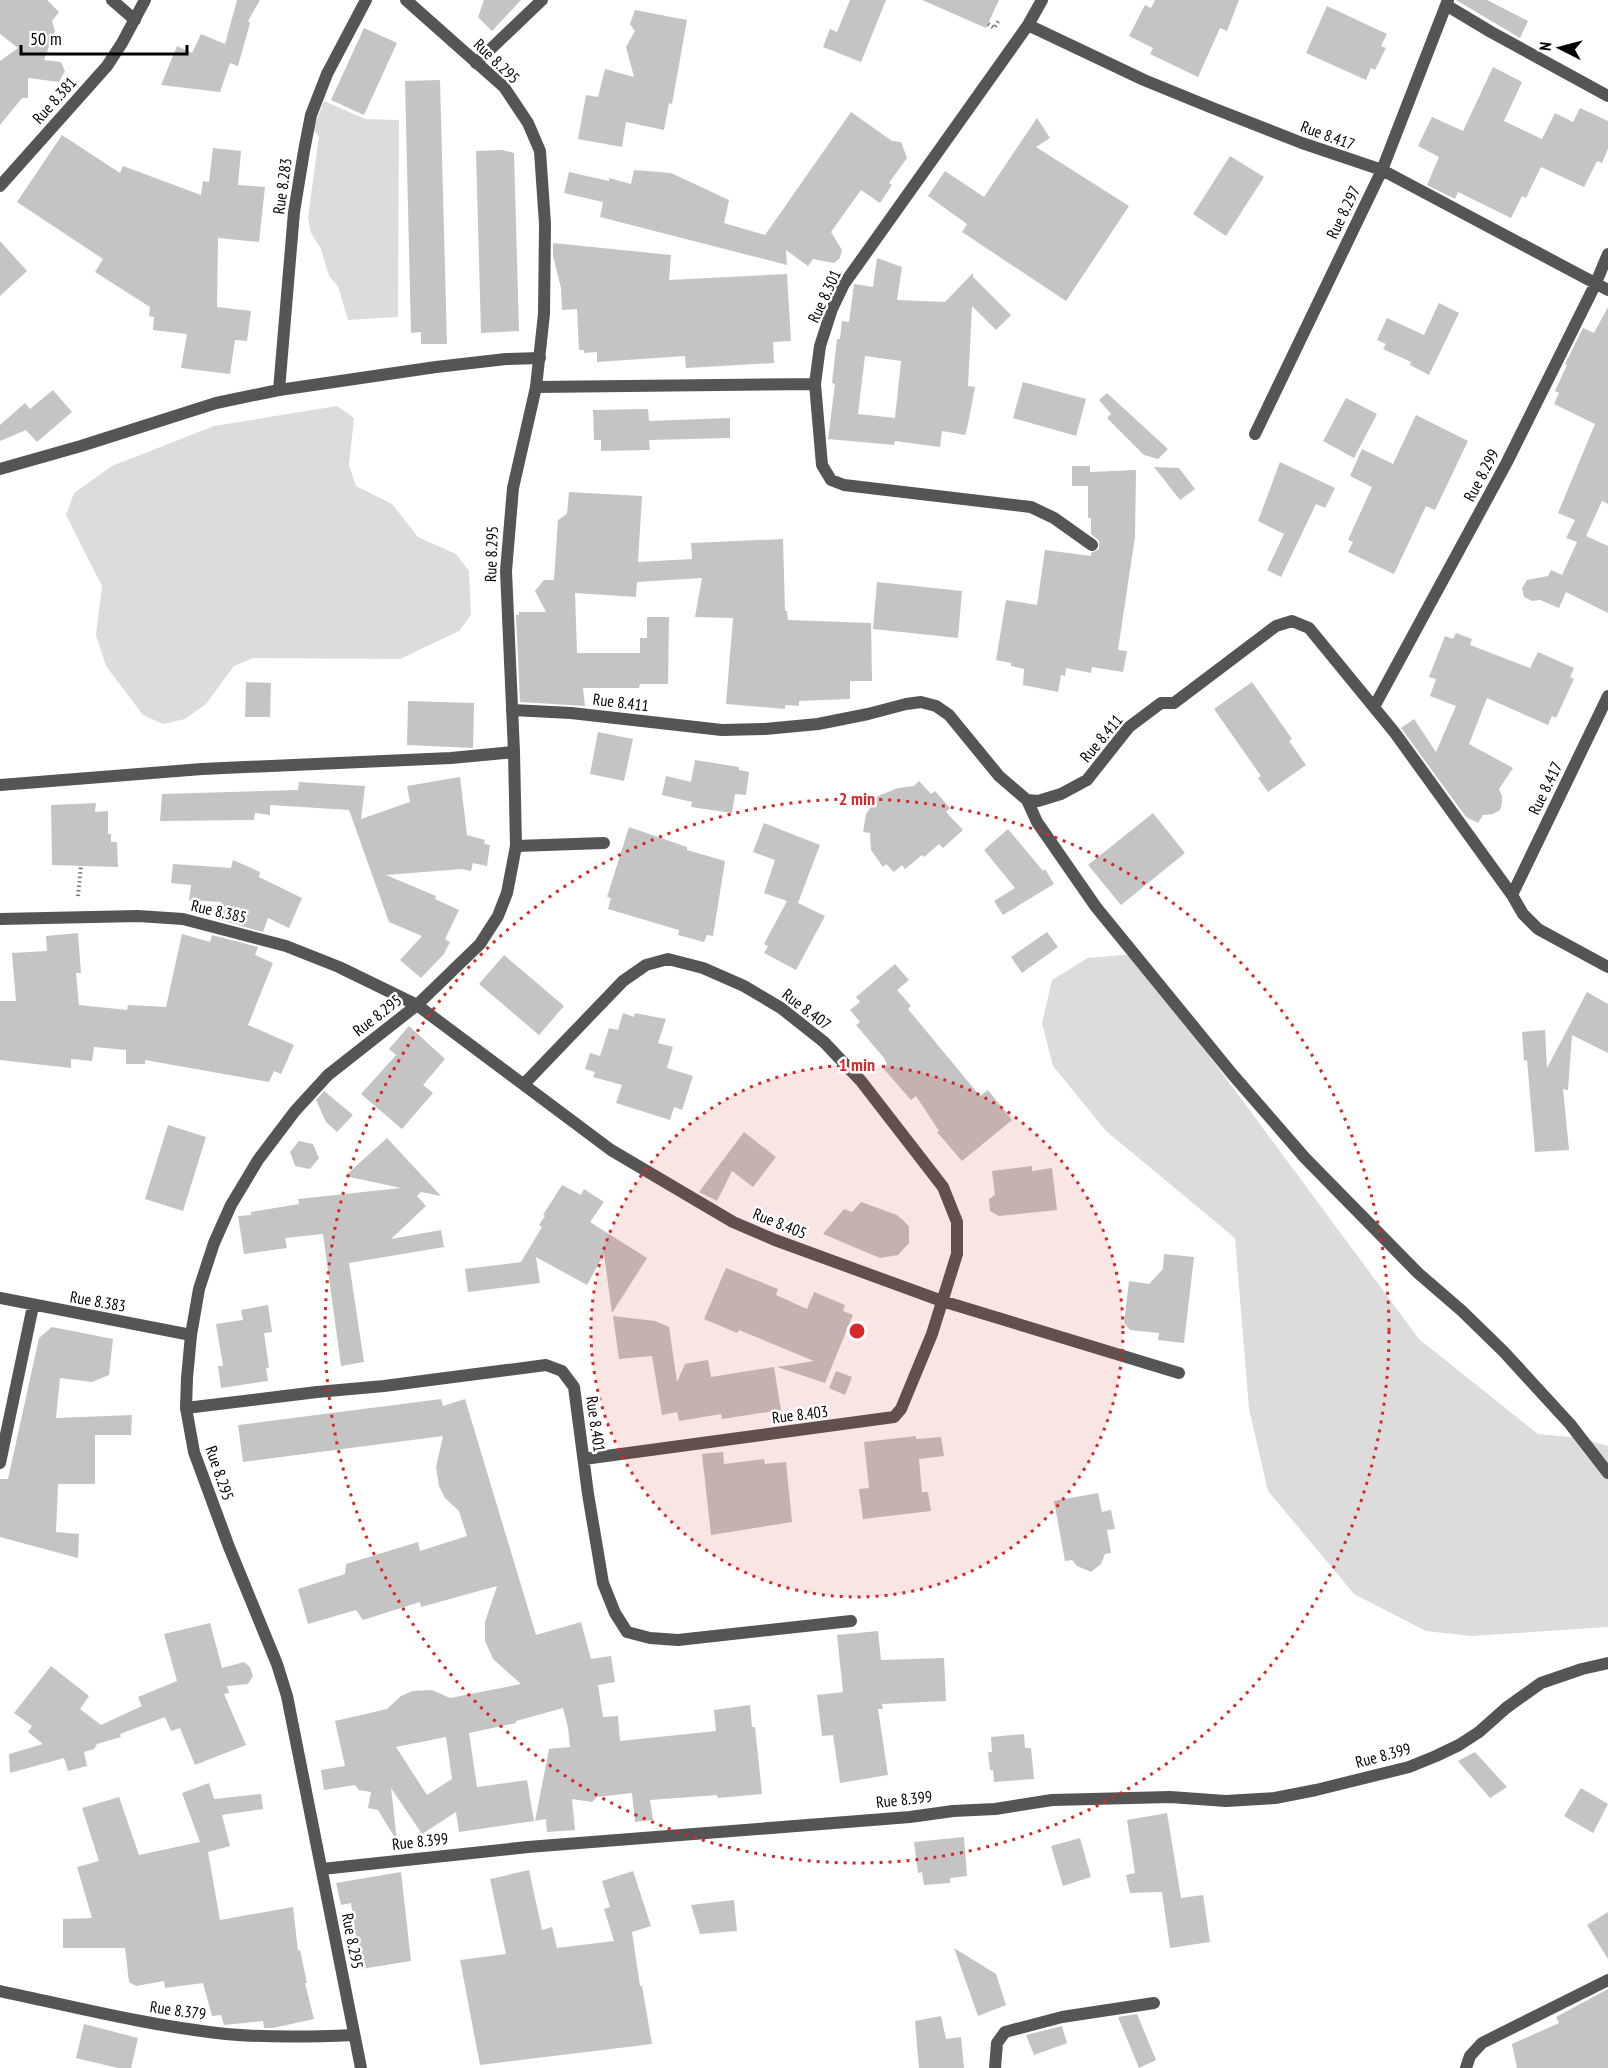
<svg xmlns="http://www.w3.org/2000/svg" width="1608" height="2068" viewBox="0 0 1608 2068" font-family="'PT Sans Narrow',sans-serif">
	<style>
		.green { fill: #dcdcdc }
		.building { fill: #c4c4c4; fill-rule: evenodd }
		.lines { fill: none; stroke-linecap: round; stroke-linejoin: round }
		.path { stroke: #777; stroke-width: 4; stroke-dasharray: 1.5 3; stroke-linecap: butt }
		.minor { stroke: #555; stroke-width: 12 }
		.tertiary { stroke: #555; stroke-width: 12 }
		.ring { fill: none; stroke: #d62828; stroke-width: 3; stroke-dasharray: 3 6 }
		.labels { text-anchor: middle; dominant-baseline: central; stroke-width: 5; stroke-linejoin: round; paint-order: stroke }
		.street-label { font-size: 16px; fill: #000; stroke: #fff }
		.centre { fill: #d62828; stroke: #fff; stroke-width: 3 }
		.ring-label { font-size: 18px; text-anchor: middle; font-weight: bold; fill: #d62828; stroke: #fff; stroke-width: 5; stroke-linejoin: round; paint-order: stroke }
	</style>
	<rect width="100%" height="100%" fill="#fff"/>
	<path class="green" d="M324 101 365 119 399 120 398 317 348 320 338 286 329 276 321 249 311 233 308 218 319 136 313 129Z
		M337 406 354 418 349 465 356 486 392 504 418 537 456 554 469 571 471 615 459 631 400 659 253 658 234 666 206 704 185 719 163 724 143 715 106 666 96 635 102 586 66 515 74 493 112 466 214 426Z
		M1134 954 1419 1339 1538 1434 1581 1438 1608 1446V1627L1471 1636 1426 1631 1354 1594 1268 1491 1249 1409 1235 1238 1106 1131 1053 1066 1042 1023 1052 980 1088 958Z"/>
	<path class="building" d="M0 0H47L59 12 52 21 55 31 44 60 61 62 65 71 59 82 28 78V98H22L0 125V61L18 48 0 34Z
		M237 0H260L248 21 250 23 238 66 230 63 220 92 161 85 177 46 192 53 201 34 225 44Z
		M484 0H521L492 31 478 17Z
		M850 0H886L861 62 823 47 830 29 837 32Z
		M922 0H999L986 28Z
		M1155 0H1239L1227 31 1220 28 1198 77 1150 54 1153 48 1129 36 1145 5 1151 8Z
		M1456 0H1487L1528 21 1520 38Z
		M1327 6 1387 34 1381 46 1386 48 1375 70 1371 68 1366 80 1306 53Z
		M635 10 687 20 672 104 669 103 664 130 626 122 622 147 578 139 586 95 598 97 605 69 634 77 626 47 635 31 630 24Z
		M364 28 397 43 364 115 331 100Z
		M1493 67 1522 82 1504 121 1542 139 1555 113 1573 122 1580 108 1608 121V149L1602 163 1597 161 1584 187 1541 167 1526 198 1522 196 1511 218 1458 192 1455 199 1427 185 1439 157 1418 146 1432 117 1463 131Z
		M440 80 447 344H421V332L411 333 405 81Z
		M851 112 892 141 901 142 907 158 889 183 892 185 880 203 861 190 831 232 842 250 840 258 834 263 813 259 808 266 786 250 787 265 600 217 603 202 564 193 569 172 609 181V178L631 184 634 170 671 173 729 200 724 223 765 235Z
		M1037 118 1050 138 1036 147 1129 206 1066 301 962 232 967 224 928 196 945 171 984 197Z
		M62 135 120 173 123 166 201 195 203 181 209 182 213 148 241 151 238 185 265 187 259 242 218 238 217 307 251 311 247 341 235 340 230 374 181 368 187 334 153 330 154 317 149 316 150 307 95 272 103 259 17 202Z
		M502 150 514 153 519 331 481 333 476 151Z
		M1230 156 1264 177 1226 236 1193 214Z
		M0 241 27 271 0 296Z
		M553 243 671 255 669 280 787 274 791 341 773 342 774 363 686 368 685 356 597 362V352L584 353V350H579L577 309 562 310 561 288 553 256Z
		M877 258 902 267 897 300 945 302 973 273V277L1011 315 996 330 972 306 968 386 975 387 968 424 965 435 942 431 940 447 895 441 894 445 828 439 835 384 832 383 837 339H840L842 321 849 322 854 284 873 287ZM865 356 901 361 895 418 858 414Z
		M1439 303 1459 313 1429 375 1410 365 1411 362 1383 349 1386 344 1377 340 1387 318 1424 335Z
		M1608 307V504L1602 501 1586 536 1608 546V613L1566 592 1559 608 1540 600 1532 601 1524 597 1522 588 1527 580 1548 576 1551 570 1562 575 1577 542 1566 538 1575 520 1558 513 1595 424 1554 404 1559 393 1555 391 1567 365 1565 364 1583 328 1594 333Z
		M1023 382 1086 399 1076 436 1013 418Z
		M53 390 72 412 37 442 26 430 0 441V425L25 403 30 409Z
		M1107 393 1168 449 1158 459 1144 455 1107 418 1111 414 1099 400Z
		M1346 398 1377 414 1354 458 1323 441Z
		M648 409 649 421 730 418V438L649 440 650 450 601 451V440H594L593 410Z
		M1416 415 1468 441 1435 510 1426 506 1394 574 1348 552 1353 542 1348 540 1372 487 1350 476 1362 449 1393 464Z
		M1280 462 1335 488 1325 508 1316 504 1281 577 1267 570 1284 534 1258 521Z
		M1072 466H1090V472L1136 470 1135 537 1118 650 1127 651 1123 672 1092 667 1091 673 1066 668 1065 676 1061 675 1058 692 1023 685 1024 669 1011 666V663L996 660 1006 600 1037 605 1045 550 1091 556V553L1099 549V541L1091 534V518H1088V486H1072Z
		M1154 467 1179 468 1195 489 1180 500Z
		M569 492 642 496 638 562 692 559 691 543 783 539 785 611H787L788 620 871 623 872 681H850V699L799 701V706L785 705V709L726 704 733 618 695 617 702 578 637 582 636 597 575 593 577 653H640V638H647V617H669L668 684H640L639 688H583L585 706 520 702 516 615H519V612H546L535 591 544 580H554L558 520 567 514Z
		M877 582 962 591 958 638 873 629Z
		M1456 633 1472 639 1470 645 1530 668 1538 652 1574 668 1570 677 1574 679 1556 718 1552 716 1548 725 1487 698 1469 744 1513 768 1499 789 1502 796V803L1500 810 1493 814 1483 815 1478 823 1466 817 1401 728 1414 719 1436 752 1456 706 1430 696 1436 679 1429 677 1445 636 1453 639Z
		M246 682 271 683 270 717H245Z
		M1252 682 1292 739 1289 741 1306 765 1268 792 1258 778 1261 776 1214 709Z
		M408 701 474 703 473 748 407 745Z
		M598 732 633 739 624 781 590 774Z
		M695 760 739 767V770L749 772 746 795 735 794 732 813 691 807 692 802 662 795 666 776 691 782Z
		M460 777 467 835 485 840 484 844 490 845 487 866 473 863 471 871 462 869 386 875 436 896 435 899 459 910 445 939 450 942 444 954 421 978 400 960 422 936 389 922 349 810 270 805V815L255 813 254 820 160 821 162 794 298 790 299 782 365 786 361 819 410 802 407 786Z
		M919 781 931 794 935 791 950 808 946 812 963 830 943 848 939 844 924 857 922 855 905 869 902 865 894 872 886 864 883 867 871 850 870 833 863 832 866 814 878 796 898 788 914 786Z
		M96 803 95 812 108 811V834H111V842H117L118 867 52 865 51 805Z
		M1153 813 1185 853 1121 905 1088 865Z
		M764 823 820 845 798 903 825 916 796 970 764 953 768 946 764 944 787 901 764 893 775 860 753 852Z
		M629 827 687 847V850L725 861 713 936 707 935 704 942 678 935 679 930 608 909 611 898 607 897Z
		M1008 829 1043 871 1045 869 1054 884 1003 915 994 901 1015 888 984 850Z
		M233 860 260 872 259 877 302 898 289 928 268 918 263 932 216 919 221 902 189 900 191 885 171 883 173 864 231 868Z
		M1047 932 1058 947 1022 973 1011 957Z
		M78 933 81 973H76L79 1005 127 1010 128 1005 166 1007 182 934 210 942 212 935 258 947 255 955 273 963 248 1025 294 1045 281 1074 274 1071 269 1082 145 1060V1064H126V1050L94 1047 92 1061 71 1059V1068L0 1060V1001H16L12 953 47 951 46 936Z
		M504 955 564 1006 539 1035 479 984Z
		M895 964 909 980 897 990 911 1006 908 1009 980 1096 988 1090 1012 1120 962 1161 937 1132 939 1131 916 1096 911 1100 883 1068 887 1064 884 1058 856 1025 860 1022 850 1010 860 1002 856 997Z
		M1587 992 1608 1004V1053L1572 1035 1568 1090 1563 1089 1569 1150 1535 1152 1527 1060 1524 1061 1522 1032 1545 1030 1547 1068Z
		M623 1013 634 1017 635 1013 666 1019 658 1043 673 1047 667 1068 693 1076 682 1110 674 1107 670 1120 616 1103 622 1085 593 1077 595 1072 585 1069 590 1053 600 1056 609 1028 618 1030Z
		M409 1026 445 1059 423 1085 433 1093 402 1129 361 1094 396 1055 389 1049Z
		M324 1091 353 1115 337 1132 326 1122 316 1100Z
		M168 1125 206 1137 183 1211 145 1199Z
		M744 1132 776 1157 753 1187 732 1171 717 1201 699 1192Z
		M387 1138 441 1196 421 1192 417 1196 426 1206 391 1239 441 1230 444 1247 349 1263 364 1362 341 1366 323 1234 285 1238 287 1248 244 1254 238 1216 251 1215V1212L299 1204 298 1199 401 1188 345 1176Z
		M299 1141 313 1144 319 1158 310 1169 295 1166 290 1152Z
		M1032 1166V1171L1052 1168 1057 1210 999 1216 990 1211 989 1199 995 1195 992 1171Z
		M562 1185 581 1195 584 1189 604 1202 590 1222 647 1258 612 1313 604 1254 587 1285 536 1257 540 1283 468 1292 465 1269 521 1262 542 1227 539 1225 545 1216 543 1215Z
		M861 1202 897 1215 909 1226V1243L898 1255 880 1258 823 1234 844 1209 852 1212Z
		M1164 1254 1194 1257 1184 1343 1158 1340 1159 1333 1130 1330 1124 1323 1129 1281 1149 1284 1163 1269Z
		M726 1268 778 1289 776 1295 807 1309 814 1292 845 1305 843 1311 853 1315 825 1383 777 1367 814 1361 739 1330 737 1333 704 1319Z
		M268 1305 272 1332 264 1333 269 1368H266L268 1381 221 1388 218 1366H223L216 1324 243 1320 241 1310Z
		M613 1316 655 1321 669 1327 677 1382 685 1364 708 1360 711 1377 774 1367 781 1410 722 1419 721 1414 679 1421 677 1412 662 1415 652 1356 619 1359Z
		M52 1327 113 1339 109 1375 92 1382 60 1378 56 1418 132 1415 131 1435H95V1484H58L56 1532 79 1534 78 1558 0 1537V1479H8L39 1338Z
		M836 1371 852 1377 845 1395 829 1388Z
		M441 1399 443 1406 465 1399 536 1635 581 1622 591 1659 611 1656 615 1682 598 1685 603 1717 618 1716 620 1741 716 1731 714 1710 750 1705 752 1727H755L762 1794 718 1798 717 1795 650 1800 653 1820 635 1822 632 1793 597 1797 592 1802 572 1799 575 1830 547 1832 546 1819 535 1821 549 1749 570 1747 568 1728 563 1708 516 1721V1723L469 1733 477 1787 527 1780 534 1821 459 1832 456 1812 422 1834 391 1788 397 1841 378 1810 368 1808 371 1792 359 1790 355 1785 324 1790 321 1770 345 1766 335 1721 387 1709 401 1696 413 1691 432 1690 450 1698 521 1684 493 1659 485 1641V1622L497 1586 421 1607 420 1602 363 1620 356 1610 308 1624 298 1589 345 1574 346 1564 418 1542 420 1551 467 1536 459 1511 445 1498 439 1486 436 1467 443 1436 243 1462 238 1425ZM446 1737 452 1779 427 1795 396 1747Z
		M916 1436V1439L941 1437 944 1456 919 1459 922 1492H928L931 1511 863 1519 859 1489 869 1488 864 1442Z
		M723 1452 724 1464 764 1459 765 1464 786 1462 792 1522 711 1535 702 1454Z
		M1098 1493 1102 1512 1111 1510 1115 1529 1107 1530 1111 1553 1105 1554 1101 1564 1091 1572 1077 1566 1072 1560 1065 1561 1054 1501Z
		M210 1623 222 1668 244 1662 250 1667 253 1676 248 1684 227 1686 229 1693 224 1694 246 1745 195 1765 180 1728 171 1731 165 1717 120 1734 121 1737 97 1744 94 1749 84 1752 87 1766 68 1771 64 1758 10 1773 9 1754 43 1744 28 1732 32 1726 14 1713 51 1666 89 1696 80 1709 101 1725 142 1706 138 1697 177 1681 164 1634Z
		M878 1631 881 1660 944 1658 946 1701 882 1704 883 1709H878L888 1775 840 1783 833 1735 822 1736 817 1695 843 1692 837 1635Z
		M1024 1734 1025 1748H1031L1034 1779 994 1782 993 1770H990L988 1752H992L991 1737Z
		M1475 1752 1507 1787 1490 1798 1458 1761Z
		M209 1783 214 1799 261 1794 263 1809 222 1815 230 1846 208 1852 220 1920 293 1907 298 1951 300 1950 307 1983H305L314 2019 273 2028H264L263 2021 224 2025 221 2015 212 2016 203 1983 165 1988 164 1981 136 1986 129 1982 125 1948H63V1919L92 1918 77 1867 99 1861 82 1808 119 1797 139 1855 200 1842 182 1793Z
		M1581 1788 1608 1804 1593 1833 1564 1816Z
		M1167 1813 1181 1898 1203 1895 1210 1942 1170 1948 1162 1892 1130 1893 1126 1875 1135 1873 1127 1820Z
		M964 1837 967 1876 950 1878V1883L924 1885 922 1872 918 1873 914 1842Z
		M1080 1838 1091 1877 1063 1886 1051 1846Z
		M529 1870 542 1930 552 1927 557 1948 614 1941 604 1909 610 1907 602 1881 633 1871 651 1926 632 1932 640 1986H642L652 2044 480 2065 460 1960 506 1954 490 1879Z
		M401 1872 411 1961 361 1969 351 1903 341 1905 336 1883Z
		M734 1900 737 1931 700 1934 691 1905Z
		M1608 1912V1959L1587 1925Z
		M954 1948 996 1974 1006 2005 978 2016Z
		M1608 1989V2068H1517L1512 2044 1559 2023 1556 2017Z
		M1137 2014 1156 2060 1139 2068 1118 2017Z
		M941 2016 946 2039 961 2037 964 2068H919L915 2021Z
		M84 2024 138 2038 131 2068H118L76 2058Z
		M1062 2026 1067 2043 1034 2055 1026 2035Z"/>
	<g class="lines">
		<path class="path" d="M988 24 994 28 999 20
			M78 896 81 866"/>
		<path class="minor" d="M112 0 135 20
			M1446 5 1491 32 1608 96
			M1028 25 1144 80 1210 107 1302 143 1382 170 1608 290
			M476 63 542 0
			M0 186 107 66 122 43 145 0
			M815 384 822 465 831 480 844 485 1031 507 1054 518 1092 545
			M536 387 815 384 820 346 832 309 844 284 1028 25 1042 0
			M279 390 294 212 304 151 311 115 327 74 366 0
			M1255 434 1382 170 1448 0
			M0 469 81 446 216 403 279 390 436 367 506 359 540 358
			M1374 707 1507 462 1595 285 1608 254
			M512 710 571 713 722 730 765 729 818 724 868 714 906 704 921 702 936 706 949 715 999 776 1027 800 1038 801 1061 794 1087 780 1129 727 1161 703H1174L1276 626 1292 621 1309 628 1395 733 1512 895 1523 914 1538 929 1608 967
			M0 785 202 769 451 758 514 752
			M1027 800 1037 822 1096 907 1233 1075 1305 1158 1418 1273 1462 1311 1504 1352 1570 1424 1608 1473
			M516 846 604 843
			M1512 895 1608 696
			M0 919 138 916 183 919 286 946 339 967 417 1005 611 1150 733 1222 775 1240 942 1301 1179 1373
			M524 1084 623 981 646 965 668 959 703 968 744 986 781 1008 824 1042 861 1081 943 1187 957 1222V1254L932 1334 901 1409 894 1417 584 1459
			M0 1298 191 1335
			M186 1408 317 1392 384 1386 546 1365 562 1371 574 1387 588 1494 603 1583 615 1613 627 1632 650 1638 678 1640 851 1621
			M0 1463 33 1306
			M322 1869 528 1847 910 1817 953 1811 995 1809 1052 1800 1170 1797 1226 1801 1275 1798 1316 1790 1409 1767 1436 1756 1459 1745 1479 1732 1506 1708 1541 1683 1582 1669 1608 1663
			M0 1991C75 2007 150 2026 226 2034 269 2038 311 2037 354 2035
			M995 2068 997 2043 1005 2032 1062 2017 1154 2003
			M1466 2068 1470 2056 1482 2043 1608 1980"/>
		<path class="tertiary" d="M361 2068 287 1696 277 1664 229 1547 194 1452 186 1408 187 1378 191 1335 199 1289 214 1243 231 1205 258 1160 295 1111 328 1075 417 1005 480 944 498 916 507 893 516 846 514 752 506 571 513 488 536 387 544 314 545 224 540 151 528 123 504 87 406 0"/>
	</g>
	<circle cx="857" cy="1331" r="266" fill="#d62828" fill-opacity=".12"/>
	<g class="ring">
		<circle cx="857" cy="1331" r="266"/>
		<circle cx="857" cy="1331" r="532"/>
	</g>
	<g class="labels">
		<g class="street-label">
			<text transform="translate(497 61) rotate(44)">Rue 8.295</text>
			<text transform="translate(54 100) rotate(-48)">Rue 8.381</text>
			<text transform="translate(1328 135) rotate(20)">Rue 8.417</text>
			<text transform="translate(282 186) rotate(-82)">Rue 8.283</text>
			<text transform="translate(1343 212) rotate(-64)">Rue 8.297</text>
			<text transform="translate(824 296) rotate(-65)">Rue 8.301</text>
			<text transform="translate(1481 475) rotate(-62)">Rue 8.299</text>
			<text transform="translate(491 554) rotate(-88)">Rue 8.295</text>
			<text transform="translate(621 702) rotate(7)">Rue 8.411</text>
			<text transform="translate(1101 738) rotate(-50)">Rue 8.411</text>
			<text transform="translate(1545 788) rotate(-64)">Rue 8.417</text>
			<text transform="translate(219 911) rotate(13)">Rue 8.385</text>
			<text transform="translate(807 1009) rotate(37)">Rue 8.407</text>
			<text transform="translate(377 1015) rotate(-38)">Rue 8.295</text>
			<text transform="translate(780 1223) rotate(22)">Rue 8.405</text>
			<text transform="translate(98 1301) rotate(10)">Rue 8.383</text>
			<text transform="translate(800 1414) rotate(-7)">Rue 8.403</text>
			<text transform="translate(596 1424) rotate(82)">Rue 8.401</text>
			<text transform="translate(220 1473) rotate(71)">Rue 8.295</text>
			<text transform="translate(1383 1755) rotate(-15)">Rue 8.399</text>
			<text transform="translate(904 1799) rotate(-6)">Rue 8.399</text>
			<text transform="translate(420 1841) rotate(-6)">Rue 8.399</text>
			<text transform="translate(353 1941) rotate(79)">Rue 8.295</text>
			<text transform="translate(178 2010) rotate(8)">Rue 8.379</text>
		</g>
	</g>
	<circle cx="857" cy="1331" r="9" class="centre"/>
	<g class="ring-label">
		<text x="857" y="805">2 min</text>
		<text x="857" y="1071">1 min</text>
	</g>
	<g transform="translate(1560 48) rotate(276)" stroke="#ffffff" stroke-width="4.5" paint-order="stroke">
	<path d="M0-4.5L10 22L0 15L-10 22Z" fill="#000000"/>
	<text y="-9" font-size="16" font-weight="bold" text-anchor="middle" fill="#000000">N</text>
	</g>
	<path d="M21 45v9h166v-9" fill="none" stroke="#000000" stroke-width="3"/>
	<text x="30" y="45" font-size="18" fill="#000000" stroke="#ffffff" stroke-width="4.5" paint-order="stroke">50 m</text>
</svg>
